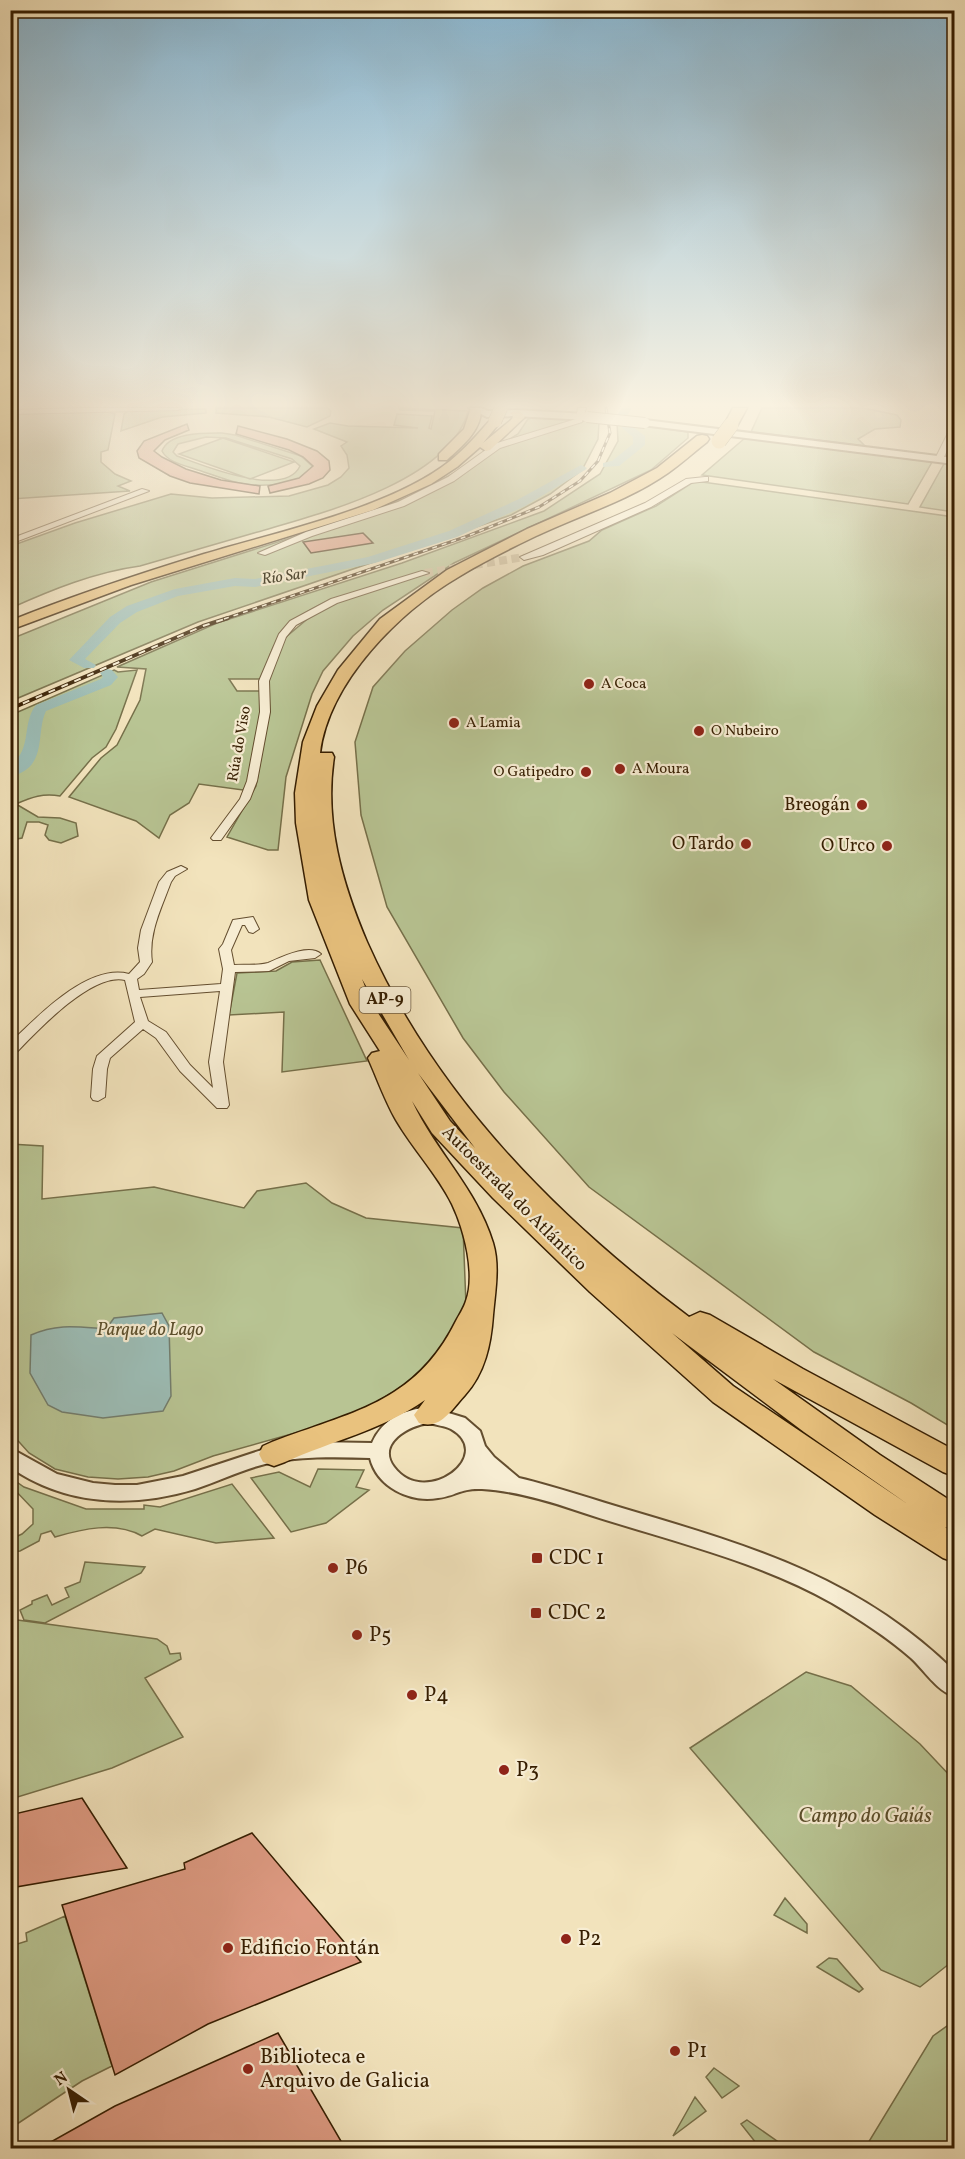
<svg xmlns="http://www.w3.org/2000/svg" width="965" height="2159" viewBox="0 0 965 2159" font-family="Vollkorn,serif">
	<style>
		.green { fill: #b8c493; stroke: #76704a; stroke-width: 1.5; fill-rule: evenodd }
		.water { fill: #9cbdb6; stroke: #737d6d; stroke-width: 1.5 }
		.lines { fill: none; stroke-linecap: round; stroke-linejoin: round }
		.river { fill: #9cbdb6; fill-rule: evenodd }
		.building { fill: #de9a82; stroke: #351d00; stroke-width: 1.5 }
		.minor-tunnel { stroke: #ccbb96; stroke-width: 8; stroke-dasharray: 8 4.5; stroke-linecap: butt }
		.minor-casing { stroke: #644e2f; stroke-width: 2 }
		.tertiary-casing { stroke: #644e2f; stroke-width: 4 }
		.trunk-casing { stroke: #351d00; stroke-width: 3 }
		.motorway-casing { stroke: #351d00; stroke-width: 3 }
		.minor { fill: #f7edd3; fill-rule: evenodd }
		.tertiary { fill: #f7edd3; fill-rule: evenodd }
		.trunk { fill: #e9c27e; fill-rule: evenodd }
		.motorway { fill: #e9c27e; fill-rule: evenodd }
		.rail-far1-casing { stroke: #351d00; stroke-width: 3 }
		.rail-casing { stroke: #351d00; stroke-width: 4 }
		.rail-far1 { stroke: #f7edd3; stroke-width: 1.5; stroke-dasharray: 5; stroke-linecap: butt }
		.rail { stroke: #f7edd3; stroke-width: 2; stroke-dasharray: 7; stroke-linecap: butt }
		.tertiary-bridge-casing { stroke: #644e2f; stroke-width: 12; stroke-linecap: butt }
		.trunk-bridge-casing { stroke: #351d00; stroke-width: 14; stroke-linecap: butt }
		.motorway-bridge-casing { stroke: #351d00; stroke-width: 16; stroke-linecap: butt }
		.tertiary-bridge { stroke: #f7edd3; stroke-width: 10 }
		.trunk-bridge { stroke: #e9c27e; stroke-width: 13 }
		.motorway-bridge { stroke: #e9c27e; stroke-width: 15 }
		.poi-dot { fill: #8f2418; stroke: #f7edd3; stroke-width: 2 }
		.labels { text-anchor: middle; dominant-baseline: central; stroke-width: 4.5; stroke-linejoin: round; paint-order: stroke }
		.far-poi-label { font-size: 15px; fill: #351d00; stroke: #f7edd3; text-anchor: start }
		.far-street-label { font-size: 15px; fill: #351d00; stroke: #f7edd3 }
		.far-water-label { font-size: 16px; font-style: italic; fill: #544d37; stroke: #f7edd3 }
		.shield { fill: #f7edd3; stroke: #6f5b3f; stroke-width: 1.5 }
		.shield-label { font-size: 16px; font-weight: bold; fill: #351d00 }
		.poi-label { font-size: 18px; fill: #351d00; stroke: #f7edd3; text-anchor: end }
		.street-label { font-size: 18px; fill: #351d00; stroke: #f7edd3 }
		.park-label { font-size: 18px; font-style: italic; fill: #5c4f2c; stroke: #f7edd3 }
		.near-poi-label { font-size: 21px; fill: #351d00; stroke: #f7edd3; text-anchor: start }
		.near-park-label { font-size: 21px; font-style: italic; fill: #5c4f2c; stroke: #f7edd3 }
	</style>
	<rect width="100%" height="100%" fill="#f2e3bc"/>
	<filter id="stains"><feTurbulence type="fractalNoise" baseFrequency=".00333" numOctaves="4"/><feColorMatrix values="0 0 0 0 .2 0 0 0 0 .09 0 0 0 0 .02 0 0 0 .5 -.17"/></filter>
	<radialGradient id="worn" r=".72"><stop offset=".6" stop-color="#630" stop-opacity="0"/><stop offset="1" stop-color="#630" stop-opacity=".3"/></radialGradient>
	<path class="green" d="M216 408H328L331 411 330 416 307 427 269 417 216 413Z
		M399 408 468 411C450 482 316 515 254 533 216 544 178 555 140 566 95 572 51 590 11 608V546L75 523 171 494 212 498 289 496 328 485 341 477 349 468 347 455 341 446 347 442 314 429 330 423 348 426 418 428 394 425 397 414 432 416 429 428 431 429 435 411 400 410Z
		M762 408H863L897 415 901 420 900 427 875 429 858 439 865 446 751 432Z
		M206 409V413L162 417 121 431 124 414 130 410Z
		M109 412 115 414 108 450 101 452V462L115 474 131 481 118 486 130 491 11 499V414Z
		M537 417 599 422 598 439 582 470 550 494 511 515 198 622 11 701V639L151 582 357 517 411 496 454 473 518 434 528 419Z
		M617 422 688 432V438L651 470 454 563 383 610 353 636 323 671 312 694 286 777 278 850H268L227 837 256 786 269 713 268 682 277 654 286 637 330 600C286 621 276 631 262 679H229L237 691H262V711L247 785 243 790 199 784 189 803 170 815 159 838 136 821 69 797 101 758 117 745 140 700 146 669 117 667 217 623 402 563 544 511 600 474 618 441Z
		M222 433 235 435 301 456 312 466C305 487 257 487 239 483 225 480 211 474 198 470 187 466 168 463 162 451 169 432 204 433 222 433ZM206 437 226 438 292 459 300 466C284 500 200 464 177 456L173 452 178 444Z
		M223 438 294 462 250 479 179 454Z
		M745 438 932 462 908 504 702 475Z
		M945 462 954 463V512L920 507Z
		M695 481 954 517V1429L911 1403 814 1352 589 1187 504 1092 463 1038 387 907 361 815 355 742 373 687 405 651 452 610 483 588 523 566 589 541 602 530 656 506Z
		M114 670 118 672 137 670 116 729 106 747 92 758 60 796C43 793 32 797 16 804L38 817 60 818 76 823 78 836 61 843 49 840 45 835 48 825 39 822H27L22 838 11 840V715Z
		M320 960 367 1061 282 1072 284 1012 229 1015 237 973 276 971 292 962Z
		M10 1144 43 1146 42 1199 154 1187 244 1208 257 1191 306 1183 332 1203 366 1218 463 1228 466 1305 442 1348 412 1380 377 1402 327 1424 213 1456 174 1471 148 1477 118 1479 88 1477 55 1469 29 1453 11 1433Z
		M318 1469 364 1470 356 1487 369 1490 326 1523 291 1532 251 1478 279 1472 310 1487Z
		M11 1478 24 1487 86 1509H144V1505L160 1507 232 1484 274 1538 216 1543 155 1529 142 1536C115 1521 82 1529 55 1537L51 1531 41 1534 39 1541 20 1551 11 1552V1539L22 1534 33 1524V1509L11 1486Z
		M85 1562 145 1567 141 1573 45 1623 24 1620 20 1610 32 1604V1601L47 1595 52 1605 69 1597 65 1588 80 1582Z
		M10 1619 157 1639 167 1646 170 1654 180 1653 181 1659 145 1678 183 1737 112 1768 11 1799Z
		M806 1672 851 1686 920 1744 954 1780V1960L920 1987 881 1970 690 1748Z
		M785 1898 807 1924V1933L774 1915Z
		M65 1916 112 2066 82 2081 11 2128V1946L27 1941 26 1933Z
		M829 1958 837 1959 863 1989 859 1992 817 1967Z
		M954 2021V2148H865L933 2036Z
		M714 2068 739 2086 722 2098 706 2077Z
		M695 2097 706 2111 673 2136Z
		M747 2120 787 2148H760L741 2124Z"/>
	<path class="water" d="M162 1313 169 1326 171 1396 163 1411 103 1418 62 1412 48 1405 30 1373 31 1335C58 1323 78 1327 106 1329L114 1318Z"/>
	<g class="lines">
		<path class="river" d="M622 408H632L628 414 632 426 645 436V445L619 466 603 467V463L612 461 633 444V437L622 428 618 414Z
			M581 465 587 468 585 470 525 506 457 537 375 563 255 587 235 586 178 596 137 612 120 623 85 659 96 665 94 668H84L69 660 110 617 127 606 175 589 235 578 255 579 368 557 449 531 517 500Z
			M107 669 112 670 118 677 111 685 46 711C35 734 49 767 10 777V765C33 750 21 724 36 705L101 679 103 677 100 673Z"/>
	</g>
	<path class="building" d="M187 424 189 430 165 440 154 451 162 457 186 469 221 480 260 486 259 494 190 483 170 476 139 458 137 451 144 441Z
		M238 426 287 439 317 451 329 461 330 470 323 478 309 484 270 493 268 486 299 478 313 466 303 457 289 450 236 434Z
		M363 533 373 543 311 553 303 542Z
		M82 1798 127 1868 10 1888V1815Z
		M252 1833 361 1962 208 2024 115 2075 62 1905 185 1869 184 1863Z
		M278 2033 345 2148H40L115 2106Z"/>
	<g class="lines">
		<path class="minor-tunnel" d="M425 573 524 557"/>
		<defs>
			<path id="minor" d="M82 408H182L178 410 10 414V410Z
				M578 408H586L582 422 500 448 454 481 404 506 312 536 265 555 258 553 306 532 398 502 448 477 494 444 576 419Z
				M951 427H954V436L942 461H936L935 459Z
				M705 477H708V481L691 483 651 507 543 555 524 560 520 557 645 503 686 479Z
				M142 489 149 491 10 544V539Z
				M422 571 429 573 337 603 296 625 286 637 269 681 270 712 257 781 250 799 221 840H213L211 838 240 799 247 781 260 712 259 681 279 634 290 621 331 599Z
				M181 866 187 869 175 876 171 882C161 909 148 934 152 962L144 974 137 979 139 990 221 984 223 969 219 949 223 944 233 920 253 917 259 929 253 933 249 932 245 925H242L231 950 234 965C245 964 258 966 268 963 280 958 309 943 321 954L315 958 289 961 269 971 235 972 223 1062 229 1105 227 1108H217L180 1071 156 1038 143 1029 110 1058 107 1069 105 1097 98 1101 93 1100 91 1097 93 1069 97 1056 135 1022 125 980C92 972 36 1032 15 1054L10 1055V1043C37 1017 88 963 129 974L140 962 138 948 141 930 159 882 167 872ZM220 991 209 1062 213 1088 190 1065 166 1032 148 1021 140 997Z"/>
			<path id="tertiary" d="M469 408H481L488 411 516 410 587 414 592 417 587 420 515 416 487 417Z
				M645 420 954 458V464L642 425 640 423Z
				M429 1407 465 1418 480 1431 485 1446 494 1457 519 1478C557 1487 594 1500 632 1511 754 1547 862 1580 954 1671V1696C937 1691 924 1670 911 1658 887 1637 859 1619 832 1603 752 1558 661 1539 575 1510 545 1500 514 1491 482 1489 460 1488 456 1496 438 1498 410 1503 377 1487 370 1458 335 1457 299 1456 265 1464 241 1470 219 1481 195 1489 132 1508 66 1506 10 1467V1448L57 1474 93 1483 115 1485H137L183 1476 274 1446 313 1442 372 1443C383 1418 404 1410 429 1407ZM429 1423C436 1425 445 1426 451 1429 497 1455 425 1509 394 1467 376 1443 410 1425 429 1423Z"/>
			<path id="trunk" d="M471 408 481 410C481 431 462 446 447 460H439V454L464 429Z
				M516 410 520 411 525 417 490 450 486 451 480 447 457 467 431 484 373 510 131 585 10 630V621C74 595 139 574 204 554 277 532 391 508 450 461 466 448 478 434 491 419H499L501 421 483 443 511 420 513 417 510 413Z"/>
			<path id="motorway" d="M733 408H747L736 428 731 429 724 425Z
				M702 435 707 436 709 439 707 442C694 452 681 464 668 473 628 501 580 515 536 536 511 548 484 561 460 576 400 611 329 681 320 753H332L334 757C324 821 342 883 367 942 435 1095 556 1217 689 1317L700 1312 710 1315 803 1369 954 1450V1476L943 1472 773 1379 880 1455 954 1503V1530L945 1527 954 1533V1562L943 1558 875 1515 713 1402 590 1292 493 1198 432 1133 412 1101C435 1151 477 1189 493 1243 500 1266 495 1292 493 1315 491 1344 485 1373 465 1395 451 1410 441 1430 419 1423L414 1415 425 1400C382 1430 332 1441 285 1462L274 1466 263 1462 259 1454 263 1446 272 1442C350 1412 415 1404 456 1321 459 1315 464 1308 466 1301 476 1274 464 1229 452 1204 437 1174 413 1149 396 1120 385 1101 377 1078 368 1058L372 1053 380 1051 350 1004 309 900 296 823 295 793 303 742 317 706 338 670 380 619 447 570 527 529 610 493 657 468 697 436ZM362 979 409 1060 372 1004ZM418 1073 475 1148 450 1121ZM672 1333 804 1432 909 1505 733 1386Z"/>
		</defs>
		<use href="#minor" class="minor-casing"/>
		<use href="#tertiary" class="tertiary-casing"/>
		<use href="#trunk" class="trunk-casing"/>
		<use href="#motorway" class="motorway-casing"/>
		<use href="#minor" class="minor"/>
		<use href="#tertiary" class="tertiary"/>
		<use href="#trunk" class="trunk"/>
		<use href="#motorway" class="motorway"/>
		<defs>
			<path id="rail-far1" d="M224 619 465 537 539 507 580 481 598 461 610 433 606 408"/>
			<path id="rail" d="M10 709 203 626 228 618"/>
		</defs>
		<use href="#rail-far1" class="rail-far1-casing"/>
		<use href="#rail" class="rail-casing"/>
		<use href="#rail-far1" class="rail-far1"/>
		<use href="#rail" class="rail"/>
		<defs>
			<path id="tertiary-bridge" d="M587 417 645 423"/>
			<path id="trunk-bridge" d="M495 421 501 408"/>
			<path id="motorway-bridge" d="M719 441 731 425"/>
		</defs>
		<use href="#tertiary-bridge" class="tertiary-bridge-casing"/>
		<use href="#trunk-bridge" class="trunk-bridge-casing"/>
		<use href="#motorway-bridge" class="motorway-bridge-casing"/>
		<use href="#tertiary-bridge" class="tertiary-bridge"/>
		<use href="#trunk-bridge" class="trunk-bridge"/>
		<use href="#motorway-bridge" class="motorway-bridge"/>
	</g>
	<linearGradient id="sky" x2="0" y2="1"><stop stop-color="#89b8d4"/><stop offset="0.57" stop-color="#f9f2e1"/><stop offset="1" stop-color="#f9f2e1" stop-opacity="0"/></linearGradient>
	<rect width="965" height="710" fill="url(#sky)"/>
	<g class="poi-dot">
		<circle cx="589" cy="684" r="6"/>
		<circle cx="454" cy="723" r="6"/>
		<circle cx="699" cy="731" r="6"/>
		<circle cx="620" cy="769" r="6"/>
		<circle cx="586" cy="772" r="6"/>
		<circle cx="862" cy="805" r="6"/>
		<circle cx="746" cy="844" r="6"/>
		<circle cx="887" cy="846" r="6"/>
		<rect x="531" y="1552" width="12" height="12" rx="3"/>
		<circle cx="333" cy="1568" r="6"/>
		<rect x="530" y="1607" width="12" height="12" rx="3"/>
		<circle cx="357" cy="1635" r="6"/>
		<circle cx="412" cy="1695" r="6"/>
		<circle cx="504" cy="1770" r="6"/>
		<circle cx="566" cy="1939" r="6"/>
		<circle cx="228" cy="1948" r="6"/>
		<circle cx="675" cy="2051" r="6"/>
		<circle cx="248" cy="2069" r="6"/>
	</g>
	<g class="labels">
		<g class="far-poi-label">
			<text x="601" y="684">A Coca</text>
			<text x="466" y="723">A Lamia</text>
			<text x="711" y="731">O Nubeiro</text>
			<text x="632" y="769">A Moura</text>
			<text x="574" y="772" text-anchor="end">O Gatipedro</text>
		</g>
		<g class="far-street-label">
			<text transform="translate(240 744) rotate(-80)">Rúa do Viso</text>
		</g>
		<g class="far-water-label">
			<text transform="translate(284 577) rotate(-8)">Río Sar</text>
		</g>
		<rect class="shield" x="359.5" y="987" width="51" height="26" rx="4.5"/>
		<g class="shield-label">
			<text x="385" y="1000">AP-9</text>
		</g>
		<g class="poi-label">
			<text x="850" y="805">Breogán</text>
			<text x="734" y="844">O Tardo</text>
			<text x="875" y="846">O Urco</text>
		</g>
		<g class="street-label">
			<text transform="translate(514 1199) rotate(45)">Autoestrada do Atlántico</text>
		</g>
		<g class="park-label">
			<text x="150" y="1330">Parque do Lago</text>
		</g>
		<g class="near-poi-label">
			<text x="549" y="1558">CDC 1</text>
			<text x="345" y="1568">P6</text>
			<text x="548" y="1613">CDC 2</text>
			<text x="369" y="1635">P5</text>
			<text x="424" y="1695">P4</text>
			<text x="516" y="1770">P3</text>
			<text x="578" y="1939">P2</text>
			<text x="240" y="1948">Edificio Fontán</text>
			<text x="687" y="2051">P1</text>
			<text x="260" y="2057">Biblioteca e<tspan x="260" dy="24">Arquivo de Galicia</tspan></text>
		</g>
		<g class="near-park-label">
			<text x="865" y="1816">Campo do Gaiás</text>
		</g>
	</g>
	<rect width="965" height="2159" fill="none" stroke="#f2e3bc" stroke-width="36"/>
	<rect x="12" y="12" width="941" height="2135" fill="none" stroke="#351d00" stroke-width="3"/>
	<rect x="18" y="18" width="929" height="2123" fill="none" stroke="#351d00" stroke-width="1.5"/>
	<g transform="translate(69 2090) rotate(325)" stroke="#f7edd3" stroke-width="4.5" paint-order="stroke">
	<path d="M0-4.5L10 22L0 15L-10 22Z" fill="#351d00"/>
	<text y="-9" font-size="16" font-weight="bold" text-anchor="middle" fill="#351d00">N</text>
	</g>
	<rect width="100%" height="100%" filter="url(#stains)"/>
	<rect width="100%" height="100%" fill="url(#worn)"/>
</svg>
